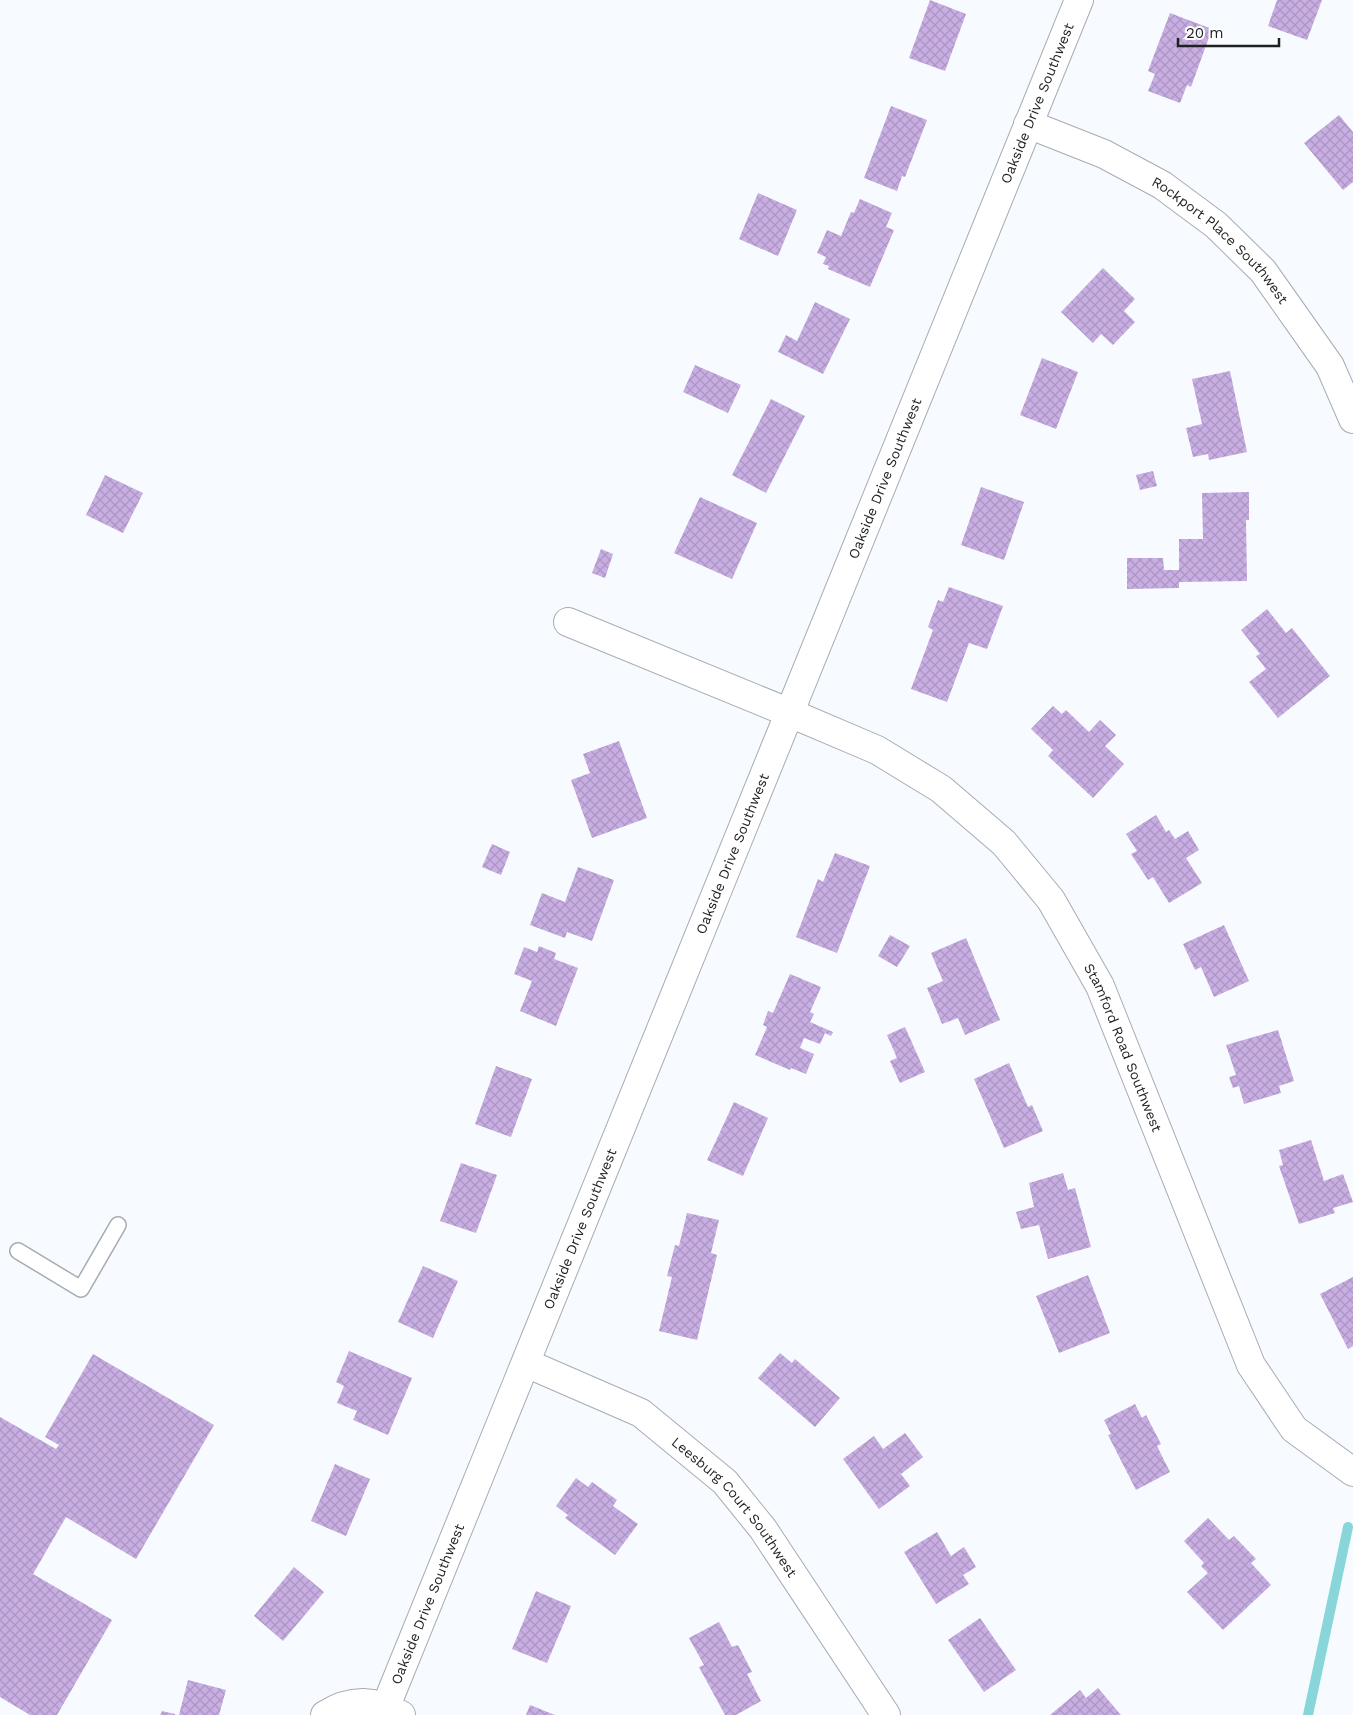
<svg xmlns="http://www.w3.org/2000/svg" width="1353" height="1715" viewBox="0 0 1353 1715" font-family="'Work Sans',sans-serif">
	<style>
		.lines { fill: none; stroke-linecap: round; stroke-linejoin: round }
		.stream { stroke: #88d6da; stroke-width: 10 }
		.building { fill: url(#building-cross-hatch) }
		.lane-casing { stroke: #a6acb3; stroke-width: 18 }
		.street-casing { stroke: #a6acb3; stroke-width: 30 }
		.lane { stroke: #fff; stroke-width: 15 }
		.street { stroke: #fff; stroke-width: 28 }
		.labels { text-anchor: middle; dominant-baseline: central; stroke-width: 5; stroke-linejoin: round; paint-order: stroke }
		.street-label { font-size: 14px; fill: #1e2023; stroke: #fff }
	</style>
	<defs>
		<pattern id="building-cross-hatch" width="8" height="8" patternUnits="userSpaceOnUse" patternTransform="scale(1.25)"><rect width="8" height="8" fill="#c8aee2"/><path d="M0 0l8 8M0 8l8-8" fill="none" stroke="#ab95c2"/></pattern>
	</defs>
	<rect width="100%" height="100%" fill="#f7fbff"/>
	<g class="lines">
		<path class="stream" d="M1308 1715 1348 1527"/>
	</g>
	<path class="building" d="M930 0 966 14 945 71 909 58Z
		M1277 0H1322L1307 40 1268 26Z
		M1170 13 1212 29 1191 87 1187 85 1180 103 1148 91 1155 74 1148 71Z
		M891 106 927 120 905 177 902 176 897 191 864 178Z
		M1339 115 1353 132V182L1343 190 1304 143Z
		M758 193 797 210 778 256 739 239Z
		M860 199 892 213 886 227 894 230 870 287 828 269 829 266 823 264 826 257 817 253 827 230 841 236 851 212 854 213Z
		M1103 268 1135 299 1124 311 1135 322 1113 345 1101 334 1093 343 1061 312Z
		M815 302 850 319 823 374 778 352 786 335 797 341Z
		M1042 358 1078 372 1056 429 1020 415Z
		M695 365 741 385 728 413 683 392Z
		M1230 371 1247 452 1209 460 1208 454 1193 457 1186 428 1202 424 1192 379Z
		M771 399 805 416 766 493 732 475Z
		M1153 471 1157 486 1140 490 1136 475Z
		M105 475 143 493 123 533 86 515Z
		M981 487 1024 502 1004 560 961 545Z
		M1249 492V520H1246L1247 581 1179 582V588L1127 589V558H1163L1164 570H1179V539H1203L1202 493Z
		M700 497 757 523 732 579 674 553Z
		M601 549 613 554 605 578 592 573Z
		M949 587 1003 606 987 649 969 643 947 702 911 689 933 630 928 627 938 600 943 602Z
		M1267 609 1286 633 1292 628 1330 676 1278 718 1249 682 1266 669 1256 656 1260 654 1241 630Z
		M1053 706 1062 714 1066 710 1089 732 1100 720 1116 735 1105 746 1124 764 1093 798 1048 756 1053 750 1031 729Z
		M619 741 647 818 592 838 571 780 590 773 583 754Z
		M1156 815 1166 832 1169 830 1175 839 1188 831 1199 850 1186 858 1202 883 1169 903 1153 877 1148 880 1131 854 1137 851 1126 834Z
		M492 844 510 852 501 875 482 867Z
		M835 853 870 866 837 953 796 937 818 879 823 882Z
		M578 867 614 880 592 941 567 932 565 938 530 925 542 893 565 902Z
		M1224 925 1249 981 1214 997 1201 967 1195 970 1183 944Z
		M890 935 910 946 897 967 878 956Z
		M966 938 1000 1020 965 1035 958 1018 942 1024 927 988 943 981 931 953Z
		M539 946 556 953 554 959 578 968 556 1026 520 1011 532 981 514 974 524 947 537 952Z
		M790 974 821 987 810 1012 814 1014 810 1022 833 1032 831 1036 825 1033 820 1044 804 1038 800 1048 814 1054 806 1074 791 1068 790 1070 755 1055 767 1027 763 1025 768 1011 773 1013Z
		M905 1027 925 1072 900 1083 890 1061 897 1058 887 1035Z
		M1278 1030 1294 1081 1279 1086 1281 1093 1244 1104 1239 1086 1233 1088 1229 1077 1236 1075 1226 1045Z
		M1009 1063 1028 1107 1032 1105 1043 1131 1004 1148 974 1079Z
		M496 1066 532 1079 511 1137 475 1124Z
		M734 1102 768 1118 743 1176 707 1160Z
		M1311 1140 1324 1181 1343 1174 1353 1202 1333 1208 1335 1213 1299 1224 1279 1166 1283 1165 1279 1150Z
		M461 1163 497 1175 476 1233 440 1221Z
		M1063 1173 1068 1190 1075 1188 1091 1247 1048 1259 1039 1225 1021 1229 1016 1212 1034 1207 1029 1183Z
		M687 1213 719 1220 711 1253 717 1255 697 1340 659 1331 672 1277 667 1276 675 1245 679 1246Z
		M423 1266 458 1281 433 1338 398 1322Z
		M1088 1275 1110 1333 1059 1353 1036 1296Z
		M1353 1277V1346L1348 1349 1320 1294Z
		M349 1351 412 1378 388 1435 353 1420 357 1411 337 1403 344 1386 336 1382Z
		M780 1353 792 1363 795 1359 840 1398 815 1427 758 1378Z
		M93 1354 214 1425 136 1559 66 1517 33 1574 112 1620 57 1715H30L0 1697V1417L56 1449 59 1445 45 1437Z
		M1135 1404 1142 1418 1146 1415 1161 1444 1157 1446 1170 1472 1136 1490 1108 1435 1111 1434 1104 1420Z
		M905 1433 923 1457 901 1474 910 1486 879 1509 843 1459 874 1436 883 1449Z
		M335 1464 370 1479 346 1536 311 1521Z
		M576 1478 588 1487 592 1482 617 1500 613 1506 638 1524 615 1555 565 1518 568 1515 556 1506Z
		M1208 1518 1229 1540 1234 1536 1256 1559 1251 1563 1271 1585 1223 1630 1187 1592 1208 1573 1201 1566 1204 1563 1184 1541Z
		M937 1532 951 1556 964 1547 976 1567 963 1575 969 1584 936 1604 904 1552Z
		M294 1567 324 1592 283 1641 254 1616Z
		M536 1591 571 1606 547 1663 512 1649Z
		M980 1618 1016 1670 984 1692 948 1640Z
		M719 1622 732 1647 738 1645 752 1672 747 1674 761 1701 736 1715H725L699 1667 704 1665 689 1638Z
		M188 1680 226 1690 219 1715H179Z
		M1098 1688 1121 1715H1050L1080 1690 1086 1698Z
		M530 1705 555 1715H526Z
		M162 1711 175 1714V1715H160Z"/>
	<g class="lines">
		<defs>
			<path id="lane" d="M18 1251 81 1289 118 1225"/>
			<g id="street">
				<path id="s1" d="M1028 124 1104 154 1162 185 1216 225 1263 271 1330 366 1353 419"/>
				<path id="s2" d="M568 622 790 713 877 750 941 789 1004 843 1051 900 1100 986 1251 1365 1294 1429 1353 1472"/>
				<path id="s3" d="M526 1363 641 1413 725 1482 763 1529 886 1715"/>
				<path id="s4" d="M386 1706 1079 0"/>
				<path d="M325 1715C352 1698 375 1700 401 1715"/>
			</g>
		</defs>
		<use href="#lane" class="lane-casing"/>
		<use href="#street" class="street-casing"/>
		<use href="#lane" class="lane"/>
		<use href="#street" class="street"/>
	</g>
	<g class="labels">
		<g class="street-label">
			<text stroke="none"><textPath href="#s4" startOffset="1730">Oakside Drive Southwest</textPath></text>
			<text stroke="none"><textPath href="#s1" startOffset="228">Rockport Place Southwest</textPath></text>
			<text stroke="none"><textPath href="#s4" startOffset="1325">Oakside Drive Southwest</textPath></text>
			<text stroke="none"><textPath href="#s4" startOffset="920">Oakside Drive Southwest</textPath></text>
			<text stroke="none"><textPath href="#s2" startOffset="731">Stamford Road Southwest</textPath></text>
			<text stroke="none"><textPath href="#s4" startOffset="515">Oakside Drive Southwest</textPath></text>
			<text stroke="none"><textPath href="#s3" startOffset="259">Leesburg Court Southwest</textPath></text>
			<text stroke="none"><textPath href="#s4" startOffset="110">Oakside Drive Southwest</textPath></text>
		</g>
	</g>
	<path d="M1178 38v8h101v-8" fill="none" stroke="#1e2023" stroke-width="2.5"/>
	<text x="1186" y="38" font-size="15" fill="#1e2023" stroke="#ffffff" stroke-width="4" paint-order="stroke">20 m</text>
</svg>
